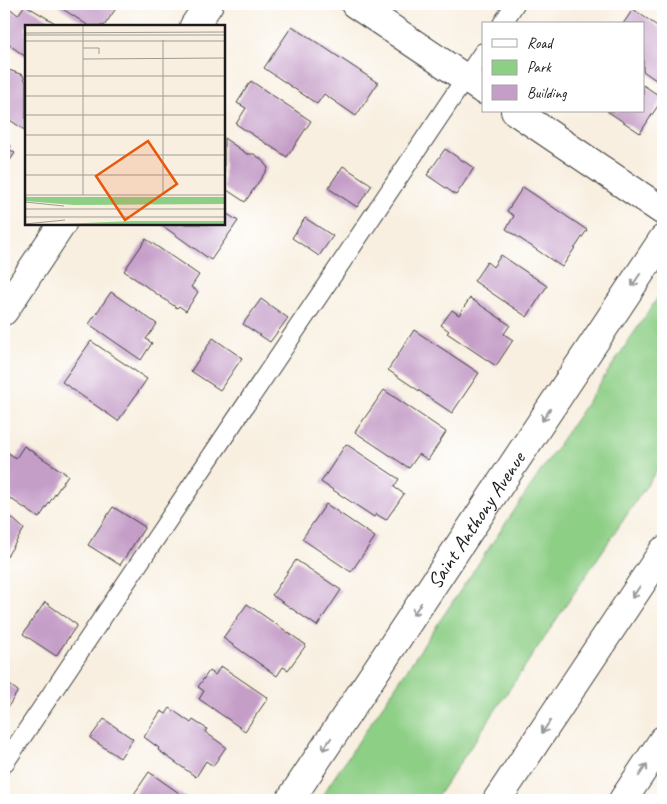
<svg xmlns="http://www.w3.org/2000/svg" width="667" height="804" viewBox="0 0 667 804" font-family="Caveat,sans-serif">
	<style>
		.green { fill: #8ecf86; stroke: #557651 }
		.building { fill: #c59ec8 }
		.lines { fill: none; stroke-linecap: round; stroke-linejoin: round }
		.lane-casing { stroke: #3d3c39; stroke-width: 20 }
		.street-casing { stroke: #3d3c39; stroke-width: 30 }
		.secondary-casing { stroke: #3d3c39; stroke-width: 30 }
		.highway-casing { stroke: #3d3c39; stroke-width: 30 }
		.lane { stroke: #fff; stroke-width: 18 }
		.street { stroke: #fff; stroke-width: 28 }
		.secondary { stroke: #fff; stroke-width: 28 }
		.highway { stroke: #fff; stroke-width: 28 }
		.oneway { stroke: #999 }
		.labels { text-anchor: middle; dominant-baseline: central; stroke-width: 4; stroke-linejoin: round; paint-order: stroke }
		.street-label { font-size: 21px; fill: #1c1c1c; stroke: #fff }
		.inset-road { fill: none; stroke: #a09b92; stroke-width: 1 }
		.view { fill: #e8590c; fill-opacity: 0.15; stroke: #e8590c; stroke-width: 2.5 }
		.inset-edge { fill: none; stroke: #1c1c1c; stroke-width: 2.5 }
	</style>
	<rect width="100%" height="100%" fill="#fff"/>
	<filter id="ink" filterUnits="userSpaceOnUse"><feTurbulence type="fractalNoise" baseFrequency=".02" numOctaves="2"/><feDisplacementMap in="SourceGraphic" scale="10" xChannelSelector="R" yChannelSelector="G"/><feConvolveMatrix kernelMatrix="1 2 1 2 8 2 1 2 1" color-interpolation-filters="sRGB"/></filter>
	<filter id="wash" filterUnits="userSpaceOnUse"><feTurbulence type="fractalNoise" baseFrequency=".0096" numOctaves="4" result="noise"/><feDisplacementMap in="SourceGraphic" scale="20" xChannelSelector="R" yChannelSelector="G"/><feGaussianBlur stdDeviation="1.12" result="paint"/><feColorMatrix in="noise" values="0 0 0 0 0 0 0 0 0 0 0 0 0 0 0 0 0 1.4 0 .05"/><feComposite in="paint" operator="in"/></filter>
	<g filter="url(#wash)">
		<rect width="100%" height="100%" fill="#f8efe0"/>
		<path class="green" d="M663 290V461L435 800H319Z"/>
		<g id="blocks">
			<path class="building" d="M55 4H119L104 26H89Z
				M25 5 60 26H26V57L4 41V12L8 7 18 15Z
				M633 9 663 30V85L643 71V24H623Z
				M292 26 378 83 356 116 324 94 317 104 264 68Z
				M6 69 23 75 26 82V131L4 116V73Z
				M251 81 311 121 287 157 236 124 246 108 237 103Z
				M643 85 663 98 640 133 607 111H643Z
				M224 138 247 154H254L261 159 268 168 245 202 224 188Z
				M4 141 11 146 9 149 15 153 4 169Z
				M445 149 474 168 456 195 427 175Z
				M343 166 372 185 357 207 328 188Z
				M523 187 587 230 562 267 506 229 514 216 507 211Z
				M224 212 238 221 211 260 160 224H224Z
				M305 218 333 236 319 256 292 238Z
				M146 239 199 275 191 287 198 292 186 311 179 306 177 308 124 271Z
				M501 255 547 286 527 317 474 281 487 262 493 267Z
				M111 292 157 324 146 339 152 343 141 360 89 324Z
				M470 298 510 325 504 334 513 340 496 366 447 333 449 331 441 325 452 310 459 315Z
				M261 299 288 318 270 342 243 324Z
				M414 330 479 373 452 413 388 370Z
				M213 338 242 358 220 390 191 371Z
				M91 341 147 379 118 421 62 382Z
				M384 390 446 432 428 460 419 454 409 468 355 432Z
				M346 444 399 479 394 487 404 494 386 520 376 514 374 517 321 482Z
				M24 446 68 475 39 518 4 494V456L7 452 16 458Z
				M326 504 375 537 351 572 302 539Z
				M113 507 145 527 120 565 88 545Z
				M4 516H10L24 529 4 561Z
				M296 560 341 590 317 626 272 595Z
				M45 602 77 625 56 656 23 634Z
				M247 604 306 645 288 670 283 667 277 676 223 638Z
				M221 666 268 698 245 731 199 699 204 691 198 687 209 671 215 675Z
				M4 681 18 691 6 710 4 708Z
				M170 708 191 723 193 720 207 729 205 732 226 747 213 766 206 761 196 777 158 750 159 748 144 737 161 711 166 714Z
				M104 719 133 739 120 758 90 738Z
				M149 772 189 800H130Z"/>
		</g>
	</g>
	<g filter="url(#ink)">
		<use href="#blocks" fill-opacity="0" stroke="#3d3c39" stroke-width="1"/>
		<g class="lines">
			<defs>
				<path id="lane" d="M502 24 515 4
					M4 764 483 52"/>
				<path id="street" d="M355 4 483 90
					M194 26 209 4
					M515 111 663 211
					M4 311 62 224"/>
				<g id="secondary">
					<path id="s1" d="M290 800 663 239"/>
				</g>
				<path id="highway" d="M497 800 663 551
					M623 800 663 740"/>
			</defs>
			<use href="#lane" class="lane-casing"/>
			<use href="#street" class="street-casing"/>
			<use href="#secondary" class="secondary-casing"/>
			<use href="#highway" class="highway-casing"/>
			<use href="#lane" class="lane"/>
			<use href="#street" class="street"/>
			<use href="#secondary" class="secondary"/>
			<use href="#highway" class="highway"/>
		</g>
		<defs><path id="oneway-shaft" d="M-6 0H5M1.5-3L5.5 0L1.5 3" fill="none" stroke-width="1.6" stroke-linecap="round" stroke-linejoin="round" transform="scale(1.25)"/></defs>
		<g class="oneway">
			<use href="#oneway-shaft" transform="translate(636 280) rotate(124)"/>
			<use href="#oneway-shaft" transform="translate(546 415) rotate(124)"/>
			<use href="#oneway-shaft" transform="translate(636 592) rotate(124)"/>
			<use href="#oneway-shaft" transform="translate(417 609) rotate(124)"/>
			<use href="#oneway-shaft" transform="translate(546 727) rotate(124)"/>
			<use href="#oneway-shaft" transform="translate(327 744) rotate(124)"/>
			<use href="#oneway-shaft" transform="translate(643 770) rotate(-56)"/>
		</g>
	</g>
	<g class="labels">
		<g class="street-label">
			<text stroke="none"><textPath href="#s1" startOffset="336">Saint Anthony Avenue</textPath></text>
		</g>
	</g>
	<g transform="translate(25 25)">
		<rect width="200" height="200" fill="#f8efe0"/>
		<path d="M0 172H200V179L49 180 0 176ZM108 196H200V200H9Z" fill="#8ecf86"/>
		<path class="inset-road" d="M58 0V170M0 8 200 7M0 10H200M138 15V170M0 16H200M58 23H74V29M58 34 200 33M0 51H200M0 71H200M0 90H200M0 110H200M0 130H200M0 150H200M0 170H200M0 177 39 181M0 184H200M0 192H200M0 199 40 195"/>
		<path class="view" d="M123 116 152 159 100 195 71 151Z"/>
		<rect width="200" height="200" class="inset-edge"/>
	</g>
	<rect width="667" height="804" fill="none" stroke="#fff" stroke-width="20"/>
	<rect x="482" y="22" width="162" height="90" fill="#ffffff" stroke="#a4a4a4"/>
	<rect x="492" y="39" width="25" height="8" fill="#ffffff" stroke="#a4a4a4"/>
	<text x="527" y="48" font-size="15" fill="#1c1c1c">Road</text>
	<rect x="492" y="60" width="25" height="15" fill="#8ecf86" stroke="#a4a4a4"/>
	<text x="527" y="72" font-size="15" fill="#1c1c1c">Park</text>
	<rect x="492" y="85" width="25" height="15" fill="#c59ec8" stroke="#a4a4a4"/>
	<text x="527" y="98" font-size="15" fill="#1c1c1c">Building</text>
</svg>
